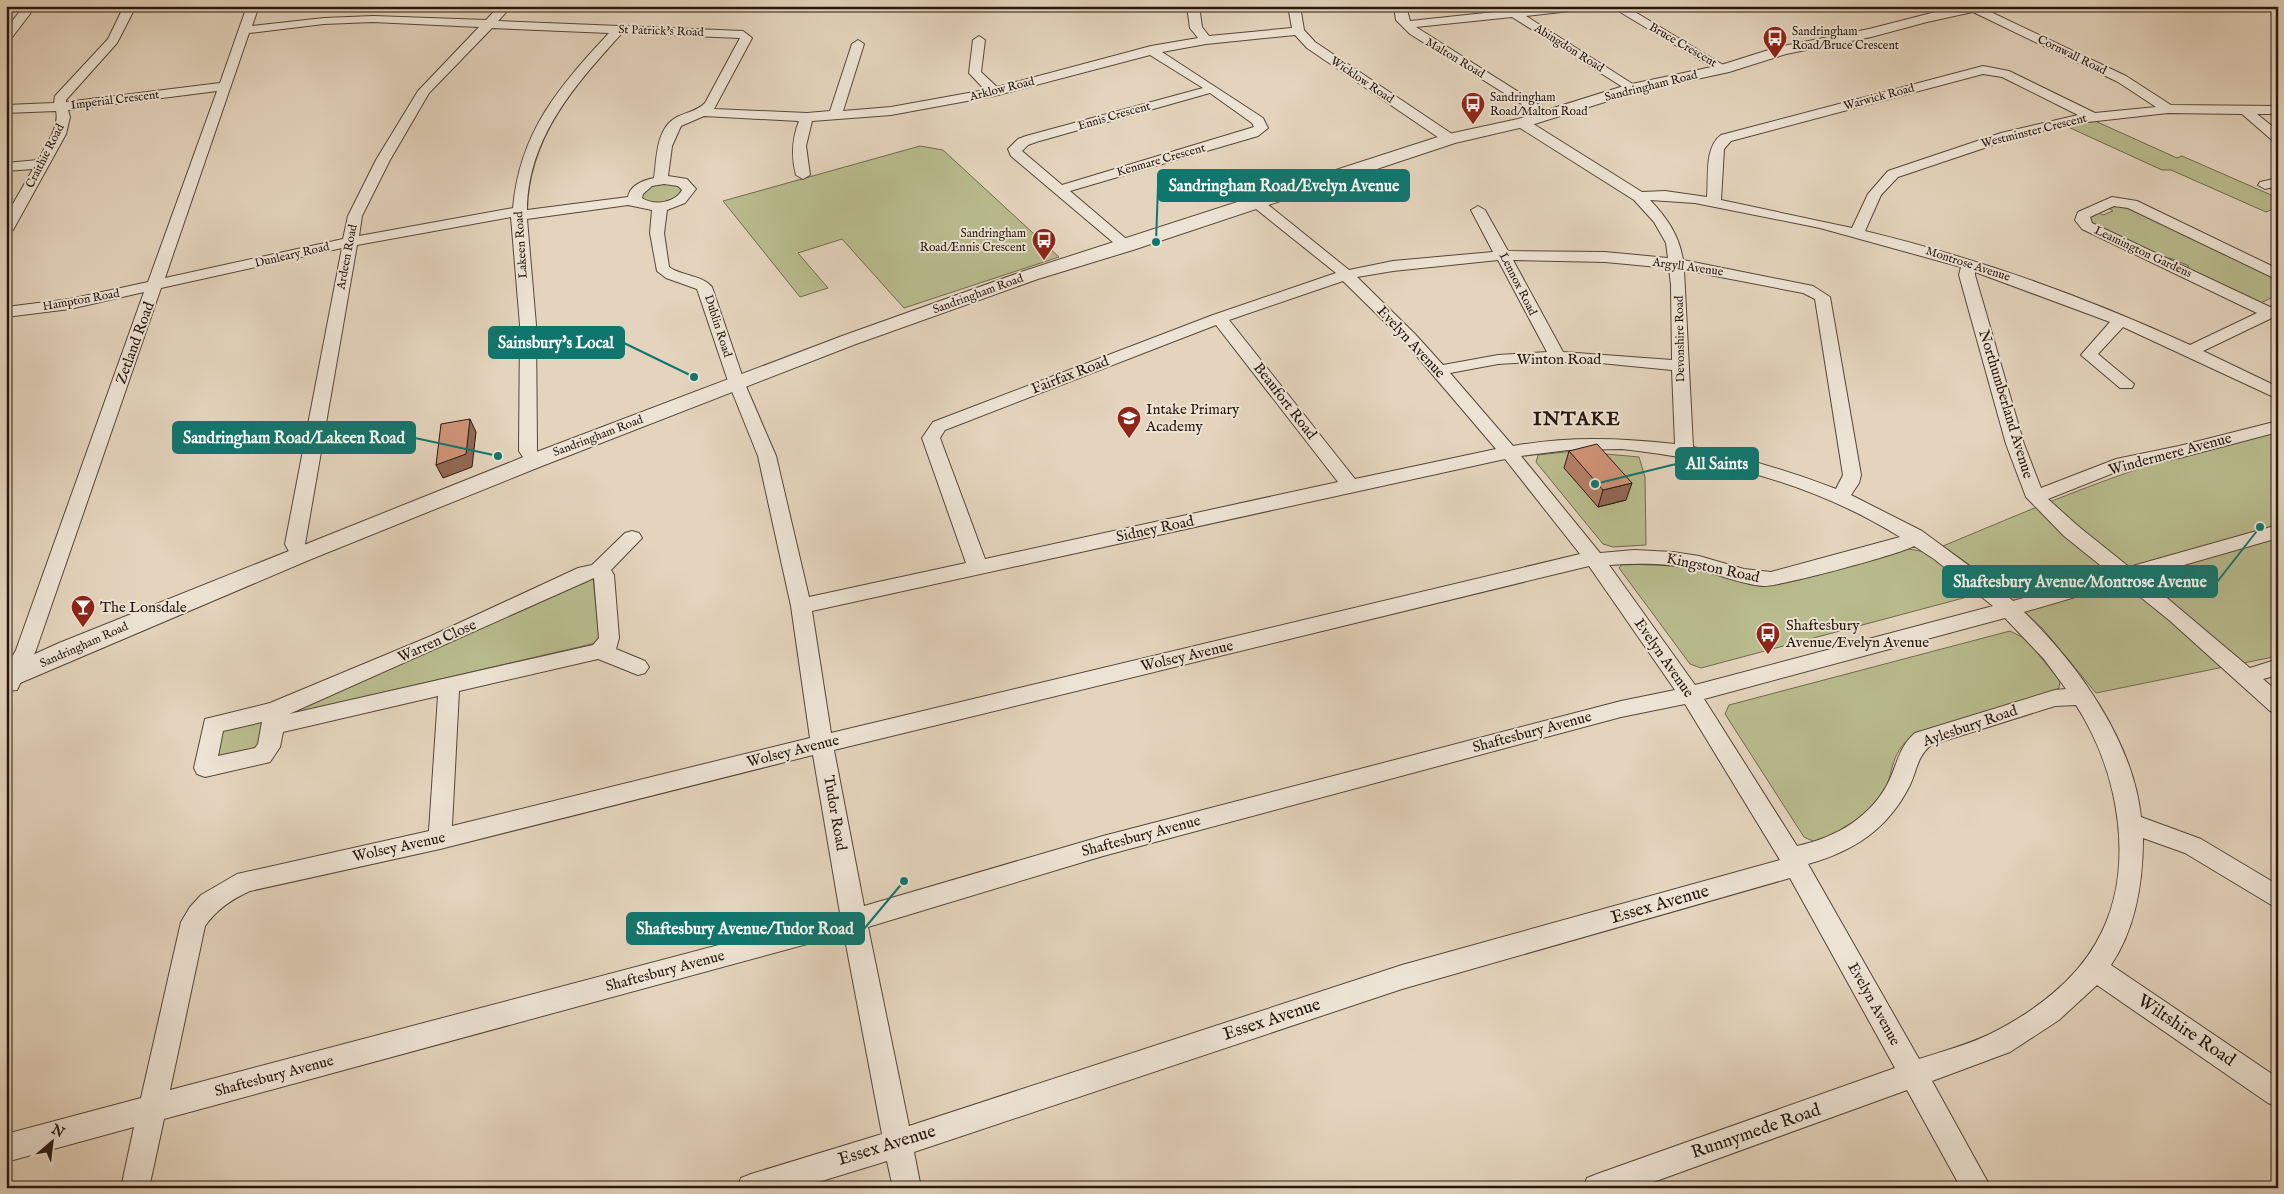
<svg xmlns="http://www.w3.org/2000/svg" width="2284" height="1194" viewBox="0 0 2284 1194" font-family="'IM FELL English',serif">
	<style>
		.green { fill: #b9bc8e; stroke: #706a4e }
		.lines { fill: none; stroke-linecap: round; stroke-linejoin: round }
		.minor-casing { stroke: #56463a; stroke-width: 2 }
		.tertiary-casing { stroke: #56463a; stroke-width: 2 }
		.minor { fill: #ede3d4; fill-rule: evenodd }
		.tertiary { fill: #ede3d4; fill-rule: evenodd }
		.wall { fill: #b47f67; stroke: #27170e }
		.shaded-wall { fill: #926854; stroke: #27170e }
		.building { fill: #d19478; stroke: #27170e }
		.labels { text-anchor: middle; dominant-baseline: central; stroke-width: 4; stroke-linejoin: round; paint-order: stroke }
		.far-street-label { font-size: 12px; fill: #27170e; stroke: #ede3d4 }
		.far-poi-label { font-size: 12px; fill: #27170e; stroke: #ede3d4; text-anchor: start }
		.street-label { font-size: 15px; fill: #27170e; stroke: #ede3d4 }
		.poi-label { font-size: 15px; fill: #27170e; stroke: #ede3d4; text-anchor: start }
		.near-street-label { font-size: 18px; fill: #27170e; stroke: #ede3d4 }
		.district-label { font-size: 20px; font-weight: bold; letter-spacing: 1px; fill: #27170e; stroke: #ede3d4 }
		.leader { fill: none; stroke: #0f766e; stroke-width: 2 }
		.callout-dot { fill: #0f766e; stroke: #ede3d4; stroke-width: 2 }
		.callout { fill: #0f766e; stroke: #0f766e; stroke-width: 2 }
		.callout-label { font-size: 16px; text-anchor: middle; font-weight: bold; fill: #fff }
	</style>
	<rect width="100%" height="100%" fill="#e4d4bd"/>
	<filter id="stains"><feTurbulence type="fractalNoise" baseFrequency=".004" numOctaves="4"/><feColorMatrix values="0 0 0 0 .2 0 0 0 0 .09 0 0 0 0 .02 0 0 0 .5 -.17"/></filter>
	<radialGradient id="worn" r=".72"><stop offset=".6" stop-color="#630" stop-opacity="0"/><stop offset="1" stop-color="#630" stop-opacity=".3"/></radialGradient>
	<path class="green" d="M2095 121 2177 158 2182 156 2278 198V207L2266 212 2171 170H2162L2066 126Z
		M920 146 943 150 1059 257 904 308 842 239 798 253 828 288 800 297 723 201Z
		M656 184H676L682 188 683 192C671 203 656 206 641 198L643 191Z
		M2119 203 2278 277V295L2258 304 2184 269 2189 266 2170 258 2165 259 2089 223 2088 214 2096 212 2103 215 2113 211 2107 207Z
		M2278 433V656L2096 693 2043 629 1988 578 1943 546C2049 502 2164 451 2278 433Z
		M1573 451 1639 457 1645 477 1646 545 1613 547 1603 544 1536 462 1538 455Z
		M1909 549 1926 552 1970 586 1971 596 1701 668 1690 664 1619 568 1623 563 1673 562 1748 581Z
		M593 577 599 639 596 643 299 712 298 709Z
		M2010 631 2026 639 2060 681 2059 688 2052 692 1916 733C1885 755 1897 776 1878 802 1870 815 1834 841 1819 842 1814 842 1808 839 1804 837L1725 714 1729 705Z
		M267 719 256 751 220 758 215 752 219 732 228 727Z"/>
	<g class="lines">
		<defs>
			<path id="minor" d="M24 6H36L10 40H6V29Z
				M124 6H136L117 43 66 100V102L220 83 247 6H259L252 26 324 18 373 16 486 20 499 6H512L498 21 743 31 752 38 714 109 807 113 830 111 852 44 858 40 864 44 843 111 891 107 985 90 969 73 973 40 979 36 985 40 981 72 997 87 1151 46 1198 38 1190 28 1187 6H1199L1202 27 1209 36 1292 28 1288 6H1300L1304 30 1315 42 1455 136 1457 139 1455 142H1445L1307 48 1295 35 1206 44 1162 52 1263 118 1268 128 1258 136 1070 191 1131 243 1133 246 1131 249H1121L1011 156 1008 149 1018 139 1026 136 1203 88 1150 55 994 96 891 115 812 121 806 146 810 175 803 179 796 175C791 156 792 139 799 121L704 116 681 126 672 146 668 176 687 179 696 189 685 203 667 210 664 233 669 267C682 276 702 275 712 287L745 384 776 456 809 597 966 563 922 438 933 422 1213 315 1336 273 1251 205 1249 202 1251 199H1261L1349 270 1393 261 1493 252 1471 210 1478 206 1485 210 1508 251 1605 252 1668 258 1666 243 1654 222 1634 200 1517 126 1515 123 1517 120H1527L1642 192 1665 191 1707 197C1709 177 1704 148 1721 135L1983 66 2009 71 2095 113 2156 107 2118 82 1969 10V6H1978L2126 76 2171 105 2278 106V114H2257L2278 131V142L2273 141 2242 114 2168 113 2070 124 2011 139 1898 177 1881 195 1865 231C1977 258 2086 297 2190 345L2257 313 2082 229 2075 220 2078 212 2112 197 2137 201 2278 269V280L2128 208 2114 206 2090 217 2092 223 2270 307 2278 304V315L2203 351 2278 387V399L2123 327 2098 354 2134 384 2132 388H2120L2081 355 2110 322 1975 272V275L2024 444 2041 488 2116 459 2179 446 2278 421V432L2179 458 2126 468 2048 499 2078 526 2129 567 2278 525V538L2142 577 2250 668 2278 659V675L2263 679 2278 692V713L2270 711 2169 620 2123 583 2024 612C2078 664 2133 741 2141 817L2201 839 2278 885V909L2185 853 2143 838C2143 882 2136 928 2111 965L2278 1078V1107L2268 1103 2097 985 2059 1020 2010 1052 1932 1081 1991 1188H1961L1907 1090 1637 1188H1583L1587 1178 1597 1174 1895 1068 1790 878 1402 989 914 1152 921 1188H893L887 1161 799 1188H737L741 1178 751 1174 882 1134 844 934 164 1119 149 1188H121L134 1127 6 1162V1134L141 1098 181 922 190 907 201 895 237 874 429 831 438 696 283 732 280 747 270 762 205 777 197 774 194 768 205 719 270 703 431 636 578 568 592 565 625 533 632 531 639 533 642 538 611 570 614 575 619 638 616 649 645 661 649 667 645 673 638 675 598 659 459 691 452 826 810 738 791 606 758 456 729 384 697 289 666 278 657 271 650 233 652 210 628 205 527 219 536 325 537 451 543 461 540 465H528L519 451 520 325 511 217 357 245 305 544 310 554 307 559 300 561 293 559 285 544 342 248 161 288 36 650 17 690 6 691V668L16 650 144 292 70 309 6 317V307L70 299 148 282 217 91 68 110 70 117 66 134 13 230 6 234V216L33 169 6 171V163L38 160C45 146 60 127 56 111L6 113V105L54 103 55 96 108 39ZM373 22 479 27 418 91 376 160 348 216 343 239 165 278 249 33 324 24ZM492 28 609 33C559 87 520 131 513 208L359 236 362 216 390 160 429 93ZM622 33 740 38 705 103C697 111 687 112 677 117 656 128 657 157 654 178 644 180 630 185 628 197L527 210C528 137 575 85 622 33ZM1983 74 2002 77 2078 115 2001 133 1888 171 1868 194 1852 228 1721 200 1724 149 1731 141ZM1210 93 1252 123 1254 127 1062 185 1022 151 1028 145 1036 142ZM664 184 678 186 682 190C675 203 654 206 642 198L643 194 652 186ZM1650 200 1695 203 1820 228 1961 267 1959 275 2006 444 2026 497 2064 536 2110 573 2013 601 1991 582 1922 531 1851 495 1859 483 1861 475 1830 297 1813 286 1683 260C1679 235 1667 218 1650 200ZM1498 260 1547 352 1498 355 1443 365 1415 334 1357 277 1393 271ZM1513 260 1605 262 1669 268 1671 285 1672 360 1563 352ZM1684 270 1803 293 1815 299 1843 475 1836 489C1789 471 1742 457 1693 447ZM1343 281 1403 340 1496 449 1355 479 1229 320ZM1216 325 1338 482 985 559 940 438 945 430ZM1528 362H1590L1672 370 1675 444C1620 438 1568 436 1513 446L1450 373 1498 364ZM1622 449C1720 460 1815 484 1900 537L1771 572 1744 569 1699 556 1673 552 1634 550 1600 553 1521 456 1568 450ZM1505 459 1580 554 831 733 812 611ZM1914 546 1934 559 1993 606 1695 685 1609 565C1640 563 1670 563 1700 570 1721 575 1741 584 1763 586 1778 587 1901 554 1914 546ZM1589 566 1675 690 1621 701 1103 836 864 906 834 750ZM594 578 599 638 593 645 289 714ZM2005 618 2044 659 2066 689 2055 690 1915 733C1900 746 1898 761 1890 779 1873 816 1836 838 1797 846L1704 699ZM1685 704 1780 860 1402 965 909 1126 868 927 1103 856 1621 717ZM2076 705C2119 772 2138 871 2096 943 2074 982 2033 1012 1994 1032 1971 1044 1944 1051 1919 1059L1808 864C1854 851 1888 829 1910 785 1917 770 1917 757 1931 745L2055 706ZM262 722 258 744 255 748 218 756 223 731ZM813 755 840 913 170 1090 205 926C216 910 232 899 250 891L440 849Z
				M1394 6H1406L1410 21 1504 11 1510 8 1516 10 1553 6H1594L1588 9 1526 16 1639 88 1633 92 1629 91 1512 17 1416 27 1555 115 1554 118H1544L1410 34 1396 20Z
				M1610 6H1625L1730 69 1728 72H1720Z
				M2278 178V186L2265 189 2258 185 2260 182Z"/>
			<path id="tertiary" d="M1959 6H1988L1986 9 1927 22 1871 37 1786 54 1729 72 1637 92 1528 126 1455 143 1133 250 1038 279 856 344 542 466 309 560 6 689V667L59 643 526 456 842 336 1024 271 1444 135 1518 119 1627 85 1721 65 1778 47 1869 29Z"/>
		</defs>
		<use href="#minor" class="minor-casing"/>
		<use href="#tertiary" class="tertiary-casing"/>
		<use href="#minor" class="minor"/>
		<use href="#tertiary" class="tertiary"/>
	</g>
	<path class="wall" d="M1569 451 1626 500 1598 507 1564 468Z"/>
	<path class="shaded-wall" d="M470 419 476 432 472 467 443 478 436 465Z
		M1632 483 1626 500 1598 507 1603 490Z"/>
	<path class="building" d="M470 419 466 454 436 465 441 424Z
		M1597 444 1632 483 1603 490 1569 451Z"/>
	<defs>
		<symbol id="bus-pin" viewBox="-11 -11 22 30"><path d="M0 17L-7.5 6A9.5 9.5 0 1 1 7.5 6Z" fill="#8f2418" stroke="#ede3d4"/><path d="M-5-6H5V4H4V6H2V4H-2V6H-4V4H-5ZM-3.5-4V0h7V-4ZM-3.5 1.2v1.5H-2V1.2ZM2 1.2v1.5H3.5V1.2Z" fill="#fff"/></symbol>
		<symbol id="school-pin" viewBox="-11 -11 22 30"><path d="M0 17L-7.5 6A9.5 9.5 0 1 1 7.5 6Z" fill="#8f2418" stroke="#ede3d4"/><path d="M0-5L7-2L0 1L-7-2ZM-4 1L0 2.5L4 1V4Q0 6-4 4Z" fill="#fff"/></symbol>
		<symbol id="bar-pin" viewBox="-11 -11 22 30"><path d="M0 17L-7.5 6A9.5 9.5 0 1 1 7.5 6Z" fill="#8f2418" stroke="#ede3d4"/><path d="M-6-5H6L.8 .8V4.5H3.5V6h-7V4.5H-.8V.8Z" fill="#fff"/></symbol>
	</defs>
	<g fill-rule="evenodd">
		<use href="#bus-pin" x="1761" y="24" width="28" height="38"/>
		<use href="#bus-pin" x="1459" y="90" width="28" height="38"/>
		<use href="#bus-pin" x="1030" y="226" width="28" height="38"/>
		<use href="#school-pin" x="1115" y="404" width="28" height="38"/>
		<use href="#bar-pin" x="69" y="593" width="28" height="38"/>
		<use href="#bus-pin" x="1754" y="620" width="28" height="38"/>
	</g>
	<g class="labels">
		<g class="far-street-label">
			<text transform="translate(661 31) rotate(2)">St Patrick's Road</text>
			<text transform="translate(1683 45) rotate(30)">Bruce Crescent</text>
			<text transform="translate(1569 48) rotate(32)">Abingdon Road</text>
			<text transform="translate(2072 55) rotate(26)">Cornwall Road</text>
			<text transform="translate(1455 58) rotate(31)">Malton Road</text>
			<text transform="translate(1362 80) rotate(34)">Wicklow Road</text>
			<text transform="translate(1651 86) rotate(-14)">Sandringham Road</text>
			<text transform="translate(1002 89) rotate(-14)">Arklow Road</text>
			<text transform="translate(1879 97) rotate(-15)">Warwick Road</text>
			<text transform="translate(115 100) rotate(-7)">Imperial Crescent</text>
			<text transform="translate(1114 116) rotate(-16)">Ennis Crescent</text>
			<text transform="translate(2034 131) rotate(-14)">Westminster Crescent</text>
			<text transform="translate(45 156) rotate(-63)">Craithie Road</text>
			<text transform="translate(1161 160) rotate(-16)">Kenmare Crescent</text>
			<text transform="translate(521 245) rotate(-94)">Lakeen Road</text>
			<text transform="translate(2143 252) rotate(25)">Leamington Gardens</text>
			<text transform="translate(292 255) rotate(-13)">Dunleary Road</text>
			<text transform="translate(347 257) rotate(-79)">Ardeen Road</text>
			<text transform="translate(1968 264) rotate(18)">Montrose Avenue</text>
			<text transform="translate(1688 267) rotate(8)">Argyll Avenue</text>
			<text transform="translate(1518 284) rotate(63)">Lennox Road</text>
			<text transform="translate(978 294) rotate(-20)">Sandringham Road</text>
			<text transform="translate(81 300) rotate(-10)">Hampton Road</text>
			<text transform="translate(718 326) rotate(72)">Dublin Road</text>
			<text transform="translate(1680 339) rotate(-91)">Devonshire Road</text>
			<text transform="translate(598 436) rotate(-21)">Sandringham Road</text>
			<text transform="translate(84 645) rotate(-24)">Sandringham Road</text>
		</g>
		<g class="far-poi-label">
			<text x="1792" y="31">Sandringham<tspan x="1792" dy="14">Road/Bruce Crescent</tspan></text>
			<text x="1490" y="97">Sandringham<tspan x="1490" dy="14">Road/Malton Road</tspan></text>
			<text x="1026" y="233" text-anchor="end">Sandringham<tspan x="1026" dy="14">Road/Ennis Crescent</tspan></text>
		</g>
		<g class="street-label">
			<text transform="translate(1411 342) rotate(47)">Evelyn Avenue</text>
			<text transform="translate(135 343) rotate(-70)">Zetland Road</text>
			<text x="1559" y="359">Winton Road</text>
			<text transform="translate(1070 375) rotate(-21)">Fairfax Road</text>
			<text transform="translate(1285 401) rotate(52)">Beaufort Road</text>
			<text transform="translate(2006 404) rotate(73)">Northumberland Avenue</text>
			<text transform="translate(2170 454) rotate(-15)">Windermere Avenue</text>
			<text transform="translate(1155 529) rotate(-12)">Sidney Road</text>
			<text transform="translate(1713 568) rotate(12)">Kingston Road</text>
			<text transform="translate(437 641) rotate(-24)">Warren Close</text>
			<text transform="translate(1187 656) rotate(-13)">Wolsey Avenue</text>
			<text transform="translate(1664 658) rotate(55)">Evelyn Avenue</text>
			<text transform="translate(1970 726) rotate(-19)">Aylesbury Road</text>
			<text transform="translate(1532 732) rotate(-15)">Shaftesbury Avenue</text>
			<text transform="translate(793 751) rotate(-14)">Wolsey Avenue</text>
			<text transform="translate(835 813) rotate(80)">Tudor Road</text>
			<text transform="translate(1141 836) rotate(-15)">Shaftesbury Avenue</text>
			<text transform="translate(399 847) rotate(-12)">Wolsey Avenue</text>
			<text transform="translate(665 971) rotate(-15)">Shaftesbury Avenue</text>
			<text transform="translate(1874 1004) rotate(61)">Evelyn Avenue</text>
			<text transform="translate(274 1076) rotate(-15)">Shaftesbury Avenue</text>
		</g>
		<g class="poi-label">
			<text x="1146" y="409">Intake Primary<tspan x="1146" dy="17">Academy</tspan></text>
			<text x="100" y="607">The Lonsdale</text>
			<text x="1786" y="625">Shaftesbury<tspan x="1786" dy="17">Avenue/Evelyn Avenue</tspan></text>
		</g>
		<g class="near-street-label">
			<text transform="translate(1660 905) rotate(-16)">Essex Avenue</text>
			<text transform="translate(1272 1020) rotate(-18)">Essex Avenue</text>
			<text transform="translate(2186 1031) rotate(34)">Wiltshire Road</text>
			<text transform="translate(1756 1132) rotate(-19)">Runnymede Road</text>
			<text transform="translate(887 1146) rotate(-17)">Essex Avenue</text>
		</g>
		<g class="district-label">
			<text x="1577" y="419">INTAKE</text>
		</g>
	</g>
	<path class="leader" d="M1156 242L1158 186M694 377L624 343M498 456L415 438M1595 484L1676 464M2260 527L2217 582M904 881L864 929"/>
	<g class="callout-dot">
		<circle cx="1156" cy="242" r="5"/>
		<circle cx="694" cy="377" r="5"/>
		<circle cx="498" cy="456" r="5"/>
		<circle cx="1595" cy="484" r="5"/>
		<circle cx="2260" cy="527" r="5"/>
		<circle cx="904" cy="881" r="5"/>
	</g>
	<g class="callout">
		<rect x="1158" y="170" width="251" height="31" rx="5"/>
		<rect x="489" y="327" width="135" height="31" rx="5"/>
		<rect x="173" y="422" width="242" height="31" rx="5"/>
		<rect x="1676" y="448" width="82" height="31" rx="5"/>
		<rect x="1943" y="566" width="274" height="31" rx="5"/>
		<rect x="627" y="913" width="237" height="31" rx="5"/>
	</g>
	<g class="callout-label">
		<text x="1284" y="191">Sandringham Road/Evelyn Avenue</text>
		<text x="556" y="348">Sainsbury's Local</text>
		<text x="294" y="443">Sandringham Road/Lakeen Road</text>
		<text x="1717" y="469">All Saints</text>
		<text x="2080" y="587">Shaftesbury Avenue/Montrose Avenue</text>
		<text x="745" y="934">Shaftesbury Avenue/Tudor Road</text>
	</g>
	<rect width="2284" height="1194" fill="none" stroke="#e4d4bd" stroke-width="25"/>
	<rect x="8" y="8" width="2269" height="1179" fill="none" stroke="#27170e" stroke-width="2.5"/>
	<rect x="12" y="12" width="2259" height="1169" fill="none" stroke="#27170e"/>
	<g transform="translate(52 1142) rotate(28)" stroke="#ede3d4" stroke-width="4" paint-order="stroke">
	<path d="M0-4L9 19L0 12L-9 19Z" fill="#27170e"/>
	<text y="-8" font-size="14" font-weight="bold" text-anchor="middle" fill="#27170e">N</text>
	</g>
	<rect width="100%" height="100%" filter="url(#stains)"/>
	<rect width="100%" height="100%" fill="url(#worn)"/>
</svg>
